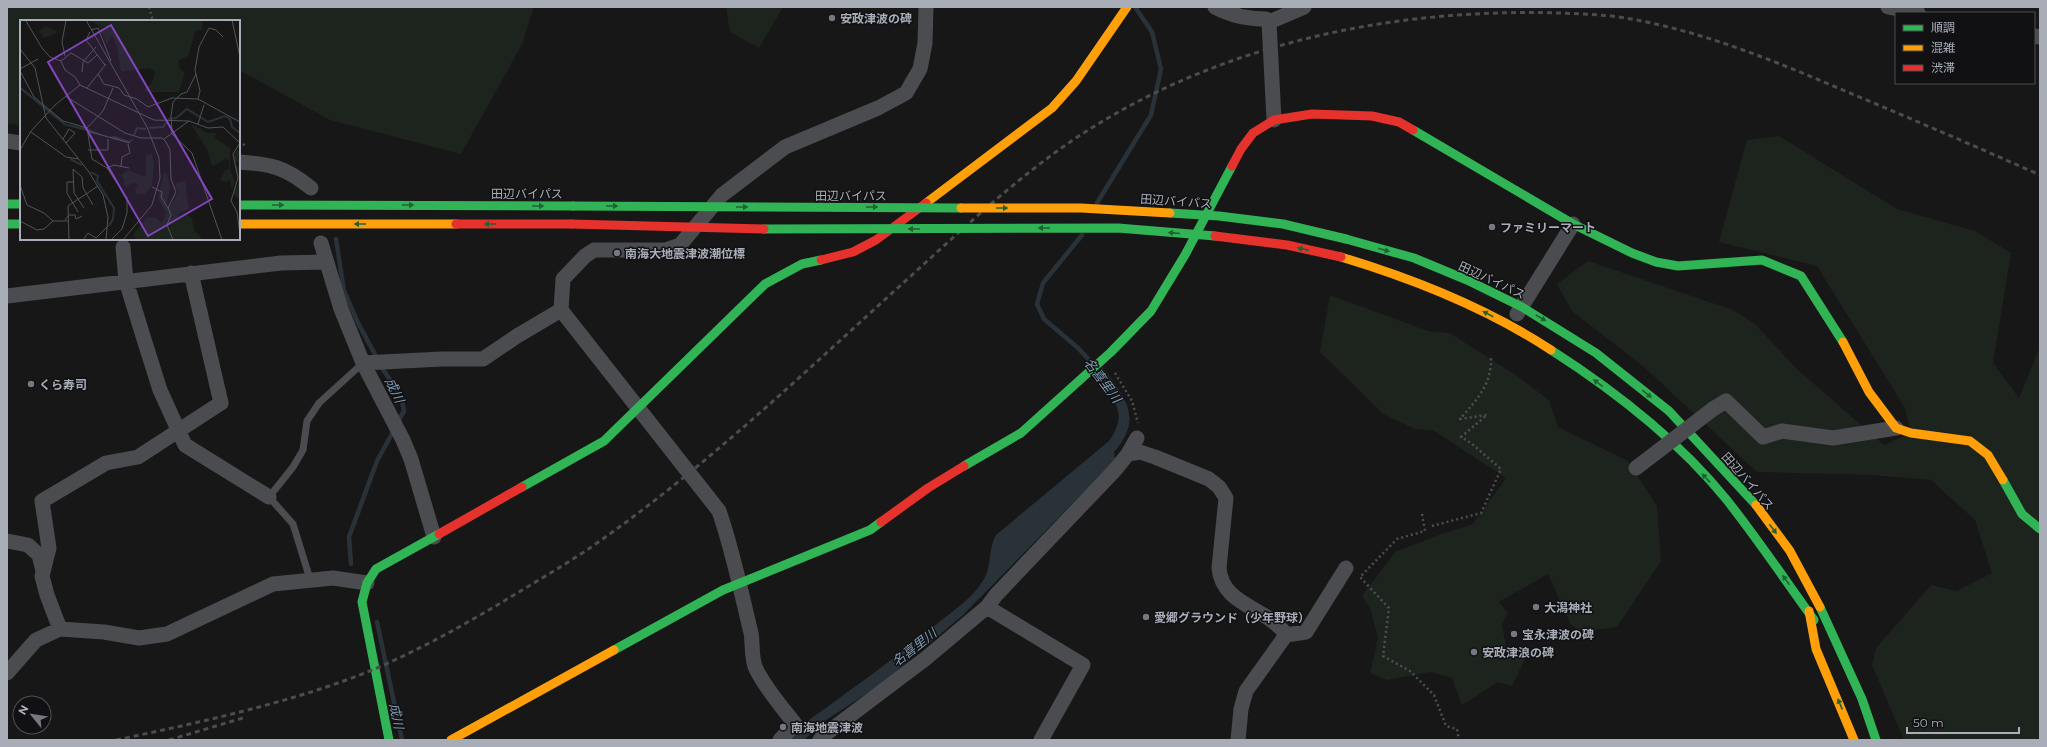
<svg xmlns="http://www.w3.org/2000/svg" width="2047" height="747" viewBox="0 0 2047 747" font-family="Montserrat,'Noto Sans JP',sans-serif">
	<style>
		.green { fill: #1d241e }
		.water { fill: #2a3239 }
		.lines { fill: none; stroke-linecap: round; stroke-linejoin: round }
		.stream { stroke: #2a3239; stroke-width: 4.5 }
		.path { stroke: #4d4e52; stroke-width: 2.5; stroke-dasharray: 2 3; stroke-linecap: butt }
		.lane { stroke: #4b4c50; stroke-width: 7 }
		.street { stroke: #4b4c50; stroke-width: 15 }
		.fast { stroke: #30b455; stroke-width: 9 }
		.slow { stroke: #ff9f0a; stroke-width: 9 }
		.jam { stroke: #e5322d; stroke-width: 9 }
		.rail { stroke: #4b4c4f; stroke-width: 3; stroke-dasharray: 5 4; stroke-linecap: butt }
		.street-bridge { stroke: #4b4c50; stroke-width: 15 }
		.fast-bridge { stroke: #30b455; stroke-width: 9 }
		.slow-bridge { stroke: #ff9f0a; stroke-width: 9 }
		.jam-bridge { stroke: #e5322d; stroke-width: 9 }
		.oneway { fill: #206234 }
		.poi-dot { fill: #757880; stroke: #111113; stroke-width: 1.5 }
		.labels { text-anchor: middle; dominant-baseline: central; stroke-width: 3; stroke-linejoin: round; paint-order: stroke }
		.poi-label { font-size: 12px; font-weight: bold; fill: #a8adb8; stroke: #111113; text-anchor: start }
		.street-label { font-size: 12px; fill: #a8adb8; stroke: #111113 }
		.water-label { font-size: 13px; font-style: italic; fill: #7f9bb3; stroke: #111113 }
		.inset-river { fill: none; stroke: #2a3239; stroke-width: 2 }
		.inset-road { fill: none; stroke: #515357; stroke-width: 1 }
		.view { fill: #8446be; fill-opacity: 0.15; stroke: #8446be; stroke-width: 2 }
		.inset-edge { fill: none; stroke: #a8adb8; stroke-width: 2 }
	</style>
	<rect width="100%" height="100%" fill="#171717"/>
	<path class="green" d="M7 7H534L522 44 461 154 330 120 239 70V21H21V125L7 124Z
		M726 7H783L759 48 730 32Z
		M1779 136 1897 209 1975 231 2011 253 1993 363 2019 398 2040 347V740H1904L1872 665 1876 648 1931 585 1957 591 1992 573 1975 520 1931 480 1873 475 1757 472 1644 367 1572 311 1557 284 1588 261 1733 310 1755 324 1797 369 1884 445 1911 433 1905 408 1817 266 1719 242 1747 140Z
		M1330 295 1428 331 1450 333 1517 376 1549 400 1558 427 1628 461 1657 506 1661 561 1617 627 1581 632 1571 625 1548 574 1499 602 1508 613 1502 624 1506 647 1525 659 1512 686 1498 682 1462 705 1452 678 1431 672 1387 680 1370 673 1378 638 1370 608 1362 596 1395 552 1439 535 1473 524 1506 478 1433 430 1415 429 1383 414 1320 352Z"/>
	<path class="water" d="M1102 367C1125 396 1144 419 1114 452L1115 460 963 615 880 685 826 720 804 740H786L798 728C845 694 893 660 938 623 954 610 974 597 984 579 992 565 988 548 996 535L1109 441C1130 412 1113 399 1095 374Z"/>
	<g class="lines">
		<path class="stream" d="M1097 203 1151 115 1161 69 1152 32 1135 7
			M1082 235 1043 283 1037 304 1044 319 1078 348 1091 362
			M336 239 344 291 358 323 384 371 401 396 404 411 397 423
			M351 564 349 537 377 461 394 430
			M377 622 402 740"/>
		<path class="path" d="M149 7 153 21
			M239 141 247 147
			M1115 373 1132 401 1138 423
			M1422 514 1425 531 1397 539 1360 577 1389 608 1383 656 1410 671 1434 695 1446 726 1457 729 1459 740
			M1432 526 1481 513 1501 469 1471 443 1461 437 1487 415 1460 419C1478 398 1492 385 1491 355"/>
		<path class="lane" d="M310 579 293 524 269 497 293 467 303 450 307 421 319 403 363 363"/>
		<path class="street" d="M1215 7C1232 16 1247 19 1266 19L1269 22 1274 120
			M1888 7 1918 13
			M1269 22 1304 7
			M2034 36 2040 37
			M7 141 21 143
			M239 162C271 164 285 167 311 188
			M321 243 341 309 363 363 403 440 411 459 434 537
			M123 247 126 281 143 336 160 390 185 445 269 497
			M7 296 281 263 326 262
			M1517 314 1573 224
			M363 363 442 359H483L517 336 561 310
			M1713 409 1726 401 1763 437 1782 431 1833 438 1896 428
			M1128 454 1140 452 1155 457 1209 479 1219 487 1226 498 1219 568C1222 606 1268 607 1286 635
			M7 541 28 545 39 555 43 571
			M987 607 1083 665 1041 740
			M60 629 47 595 42 576 49 548 42 501 106 463 138 457 221 403 191 273
			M7 673 36 640 60 629 104 632 139 638 167 634 273 584 333 578 367 583
			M780 740 795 724C781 706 766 689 756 669 751 659 753 644 751 633 741 592 733 551 719 511L561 310 563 279 585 256 594 250H665L680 245 722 195 785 147 878 108 906 93 920 69 925 43 926 7
			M820 740 823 736 925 659 987 607 996 595 1115 470 1128 454 1137 438
			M1238 740 1241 709 1246 691 1286 635 1306 632 1346 568"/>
		<path class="fast" d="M1413 130 1573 224 1632 253 1656 262 1678 266 1762 260 1801 276 1843 342
			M7 204H21
			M239 205 573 206
			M7 224H21
			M1346 239 1414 258 1467 280 1522 307 1596 353 1669 411 1756 505
			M1551 350C1615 391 1678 440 1726 499 1757 538 1785 580 1814 620
			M964 466 1021 433 1111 352 1151 311 1185 255 1232 166
			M2003 480 2022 514 2040 529
			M522 487 604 441 765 284 802 264 821 260
			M1820 607 1862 699 1876 740
			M614 650 723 590 870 530 881 522
			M389 740 362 602 367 583 376 569 439 534"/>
		<path class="slow" d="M926 203 1052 108 1076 81 1127 7
			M239 224H456
			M1341 257C1414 279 1487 308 1551 350
			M1843 342 1869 392 1896 428 1911 433 1970 441 1988 455 2003 480
			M1756 505 1790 551 1820 607
			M1809 611 1816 649 1854 740
			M451 740 614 650"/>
		<path class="jam" d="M1232 166 1241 149 1253 133 1274 120 1312 114 1372 116 1399 122 1413 130
			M456 224H571
			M821 260 853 252 876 240 926 203
			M881 522 928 488 964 466
			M439 534 522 487"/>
		<path class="rail" d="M116 740C192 724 266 708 338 683 396 663 452 632 504 601 535 582 567 564 597 543 710 464 810 367 912 275 958 233 1003 191 1053 154 1212 38 1418 0 1612 16 1697 28 1772 60 1850 93 1914 120 1977 147 2040 175
			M169 740 243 718"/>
		<path class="street-bridge" d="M1636 468 1713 409"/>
		<path class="fast-bridge" d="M573 206 961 208
			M1170 213 1219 216 1283 224 1346 239
			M764 229 1118 228 1215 236"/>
		<path class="slow-bridge" d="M961 208H1081L1170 213"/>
		<path class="jam-bridge" d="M571 224 764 229
			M1215 236 1287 245 1341 257"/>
	</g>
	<defs><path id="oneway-solid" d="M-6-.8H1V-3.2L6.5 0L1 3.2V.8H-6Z"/></defs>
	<g class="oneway">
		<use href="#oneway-solid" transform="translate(278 205)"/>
		<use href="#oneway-solid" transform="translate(408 205)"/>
		<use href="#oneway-solid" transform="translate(538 206)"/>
		<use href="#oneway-solid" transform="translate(612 206)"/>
		<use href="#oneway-solid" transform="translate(742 207)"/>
		<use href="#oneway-solid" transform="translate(872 207)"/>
		<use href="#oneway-solid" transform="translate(1002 208)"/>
		<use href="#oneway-solid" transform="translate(360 224) rotate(-180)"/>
		<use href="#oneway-solid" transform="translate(490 224) rotate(-180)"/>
		<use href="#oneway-solid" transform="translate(1044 228) rotate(180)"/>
		<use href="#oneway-solid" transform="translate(914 229) rotate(180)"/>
		<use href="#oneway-solid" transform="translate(1174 233) rotate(-175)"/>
		<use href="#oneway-solid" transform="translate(1303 249) rotate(-167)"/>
		<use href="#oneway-solid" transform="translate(1384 250) rotate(16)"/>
		<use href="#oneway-solid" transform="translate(1488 314) rotate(-152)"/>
		<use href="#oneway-solid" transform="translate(1541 318) rotate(30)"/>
		<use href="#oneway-solid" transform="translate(1598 383) rotate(-142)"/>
		<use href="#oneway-solid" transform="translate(1647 394) rotate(39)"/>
		<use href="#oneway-solid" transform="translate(1706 478) rotate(-133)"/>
		<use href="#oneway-solid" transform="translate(1773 529) rotate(53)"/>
		<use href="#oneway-solid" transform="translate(1786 580) rotate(-126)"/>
		<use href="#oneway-solid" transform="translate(1840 704) rotate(-113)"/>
	</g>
	<g class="poi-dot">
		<circle cx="832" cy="18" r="4"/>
		<circle cx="1492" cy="227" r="4"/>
		<circle cx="617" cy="253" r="4"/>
		<circle cx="31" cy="384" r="4"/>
		<circle cx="1536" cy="607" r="4"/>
		<circle cx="1146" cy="617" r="4"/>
		<circle cx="1514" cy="634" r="4"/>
		<circle cx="1474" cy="652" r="4"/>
		<circle cx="783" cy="727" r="4"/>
	</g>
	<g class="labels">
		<g class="poi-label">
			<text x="840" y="18">安政津波の碑</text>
			<text x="1500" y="227">ファミリーマート</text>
			<text x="625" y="253">南海大地震津波潮位標</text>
			<text x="39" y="384">くら寿司</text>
			<text x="1544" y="607">大潟神社</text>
			<text x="1154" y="617">愛郷グラウンド（少年野球）</text>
			<text x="1522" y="634">宝永津波の碑</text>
			<text x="1482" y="652">安政津浪の碑</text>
			<text x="791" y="727">南海地震津波</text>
		</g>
		<g class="street-label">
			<text x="527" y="193">田辺バイパス</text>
			<text x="851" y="195">田辺バイパス</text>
			<text transform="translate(1176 201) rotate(4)">田辺バイパス</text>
			<text transform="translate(1492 280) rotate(25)">田辺バイパス</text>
			<text transform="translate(1748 481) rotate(49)">田辺バイパス</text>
		</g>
		<g class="water-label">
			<text transform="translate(1103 380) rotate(53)">名喜里川</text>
			<text transform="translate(395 390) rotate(64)">成川</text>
			<text transform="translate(914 647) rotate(-38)">名喜里川</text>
			<text transform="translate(397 716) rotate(78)">成川</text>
		</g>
	</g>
	<g transform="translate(20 20)">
		<rect width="220" height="220" fill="#171717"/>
		<path d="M69 0H183L182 10 175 11 169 35 158 41 160 49 165 53 159 72H125V69L132 63 135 52 130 48 101 52 97 27 92 15 87 24 78 5ZM26 6 36 11V13L24 18 19 11ZM170 103 187 113H196L195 118 210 128V149L215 162 212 170 210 160 205 162 200 160 205 150 209 149V140L206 139 192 146 187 129ZM217 130 220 132 218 138 220 141V177L217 178 213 173 219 162 215 146 218 147 219 143 214 141V134ZM132 133 134 145 132 166 125 174H117L115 170 118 165 114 162 107 167 103 164 105 162 101 155 108 150 125 157 126 135ZM144 152 147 153 150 168 146 187H150L158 173 155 163 165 161 169 189 159 193 157 196 167 195 172 198 174 210 183 220H117L113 215 127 197 137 198 141 203 144 199 146 193 138 178Z" fill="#1d241e"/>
		<path d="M0 63 1 67 46 104 69 109 88 117 95 116 109 121 114 118 111 122H107L44 105 0 69Z" fill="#2a3239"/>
		<path class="inset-river" d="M148 99 156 98 167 89 188 102 205 96 210 99 212 107 220 113M129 108 143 107 147 102M114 115 117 108 126 109M50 139 62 145M71 152 78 156 77 161 94 188 93 199 89 206"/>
		<path class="inset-road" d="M66 0 127 107 139 138 140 158 132 185 103 220M212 0 220 37M6 1 22 28 30 37 41 41 45 50 55 57 60 65M71 10 78 8 91 41M70 12 66 20 85 45M0 29 15 48 26 98 69 152 83 175 88 197 86 220M45 36 42 22 46 0M41 41 51 33 68 43 77 35M0 49 18 39M0 51 14 77 43 101 67 108M62 52 63 42 76 27M78 54 84 64 99 68 104 75 117 79 128 87 152 78 178 79 220 102M67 68 86 44M45 76 105 113 121 118H142L146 122 150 130 151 159 156 172 148 188 151 195 147 205 153 220M178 79 180 71 175 50 179 27 189 8 196 10 203 17M178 104 184 85M67 108 72 139 87 148 107 178V193L102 209 91 220M67 108 83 91 93 68M67 111 110 123M11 112 46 137 58 139M152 114 172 133 202 220M152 114 151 96 153 82 161 74 167 72 176 54M43 119 49 109 55 113 46 123M144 119 169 101M220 123 213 134 218 158 211 181 217 192 220 214M0 130 11 111 35 85 60 65 134 100 169 101 188 108 203 107 220 123M68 130H88V119M101 146 102 137 110 133 108 124M87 148 94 145 109 148M54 162H47V173L58 192M0 165 7 185 24 193 33 201M132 167 142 172 141 177 148 188M64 188 54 173 53 149 62 157 63 168 73 185M45 200 49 195H55L56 199 62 196M0 201 17 210 24 209 33 201H49M49 220 48 186 78 166M63 220 68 213 76 218 88 206"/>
		<path class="view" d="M91 5 192 179 128 216 28 42Z"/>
		<rect width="220" height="220" class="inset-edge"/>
	</g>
	<rect width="2047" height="747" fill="none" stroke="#a8adb8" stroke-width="16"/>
	<rect x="1895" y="12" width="140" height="72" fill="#111113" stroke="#4d4f55"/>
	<rect x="1903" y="25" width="20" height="6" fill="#30b455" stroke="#4d4f55"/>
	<text x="1931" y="32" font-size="12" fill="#a8adb8">順調</text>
	<rect x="1903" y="45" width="20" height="6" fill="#ff9f0a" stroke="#4d4f55"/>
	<text x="1931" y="52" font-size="12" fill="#a8adb8">混雑</text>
	<rect x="1903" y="65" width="20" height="6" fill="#e5322d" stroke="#4d4f55"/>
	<text x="1931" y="72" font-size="12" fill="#a8adb8">渋滞</text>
	<g transform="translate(32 715) rotate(300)"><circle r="19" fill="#111113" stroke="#4d4f55"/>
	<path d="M0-3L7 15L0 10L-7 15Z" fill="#757880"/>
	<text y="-6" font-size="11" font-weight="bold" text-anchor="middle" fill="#a8adb8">N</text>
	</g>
	<path d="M1907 727v6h112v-6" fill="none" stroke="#a8adb8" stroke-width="2"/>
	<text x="1913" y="727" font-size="12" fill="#a8adb8" stroke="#111113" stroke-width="3" paint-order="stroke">50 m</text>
</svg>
